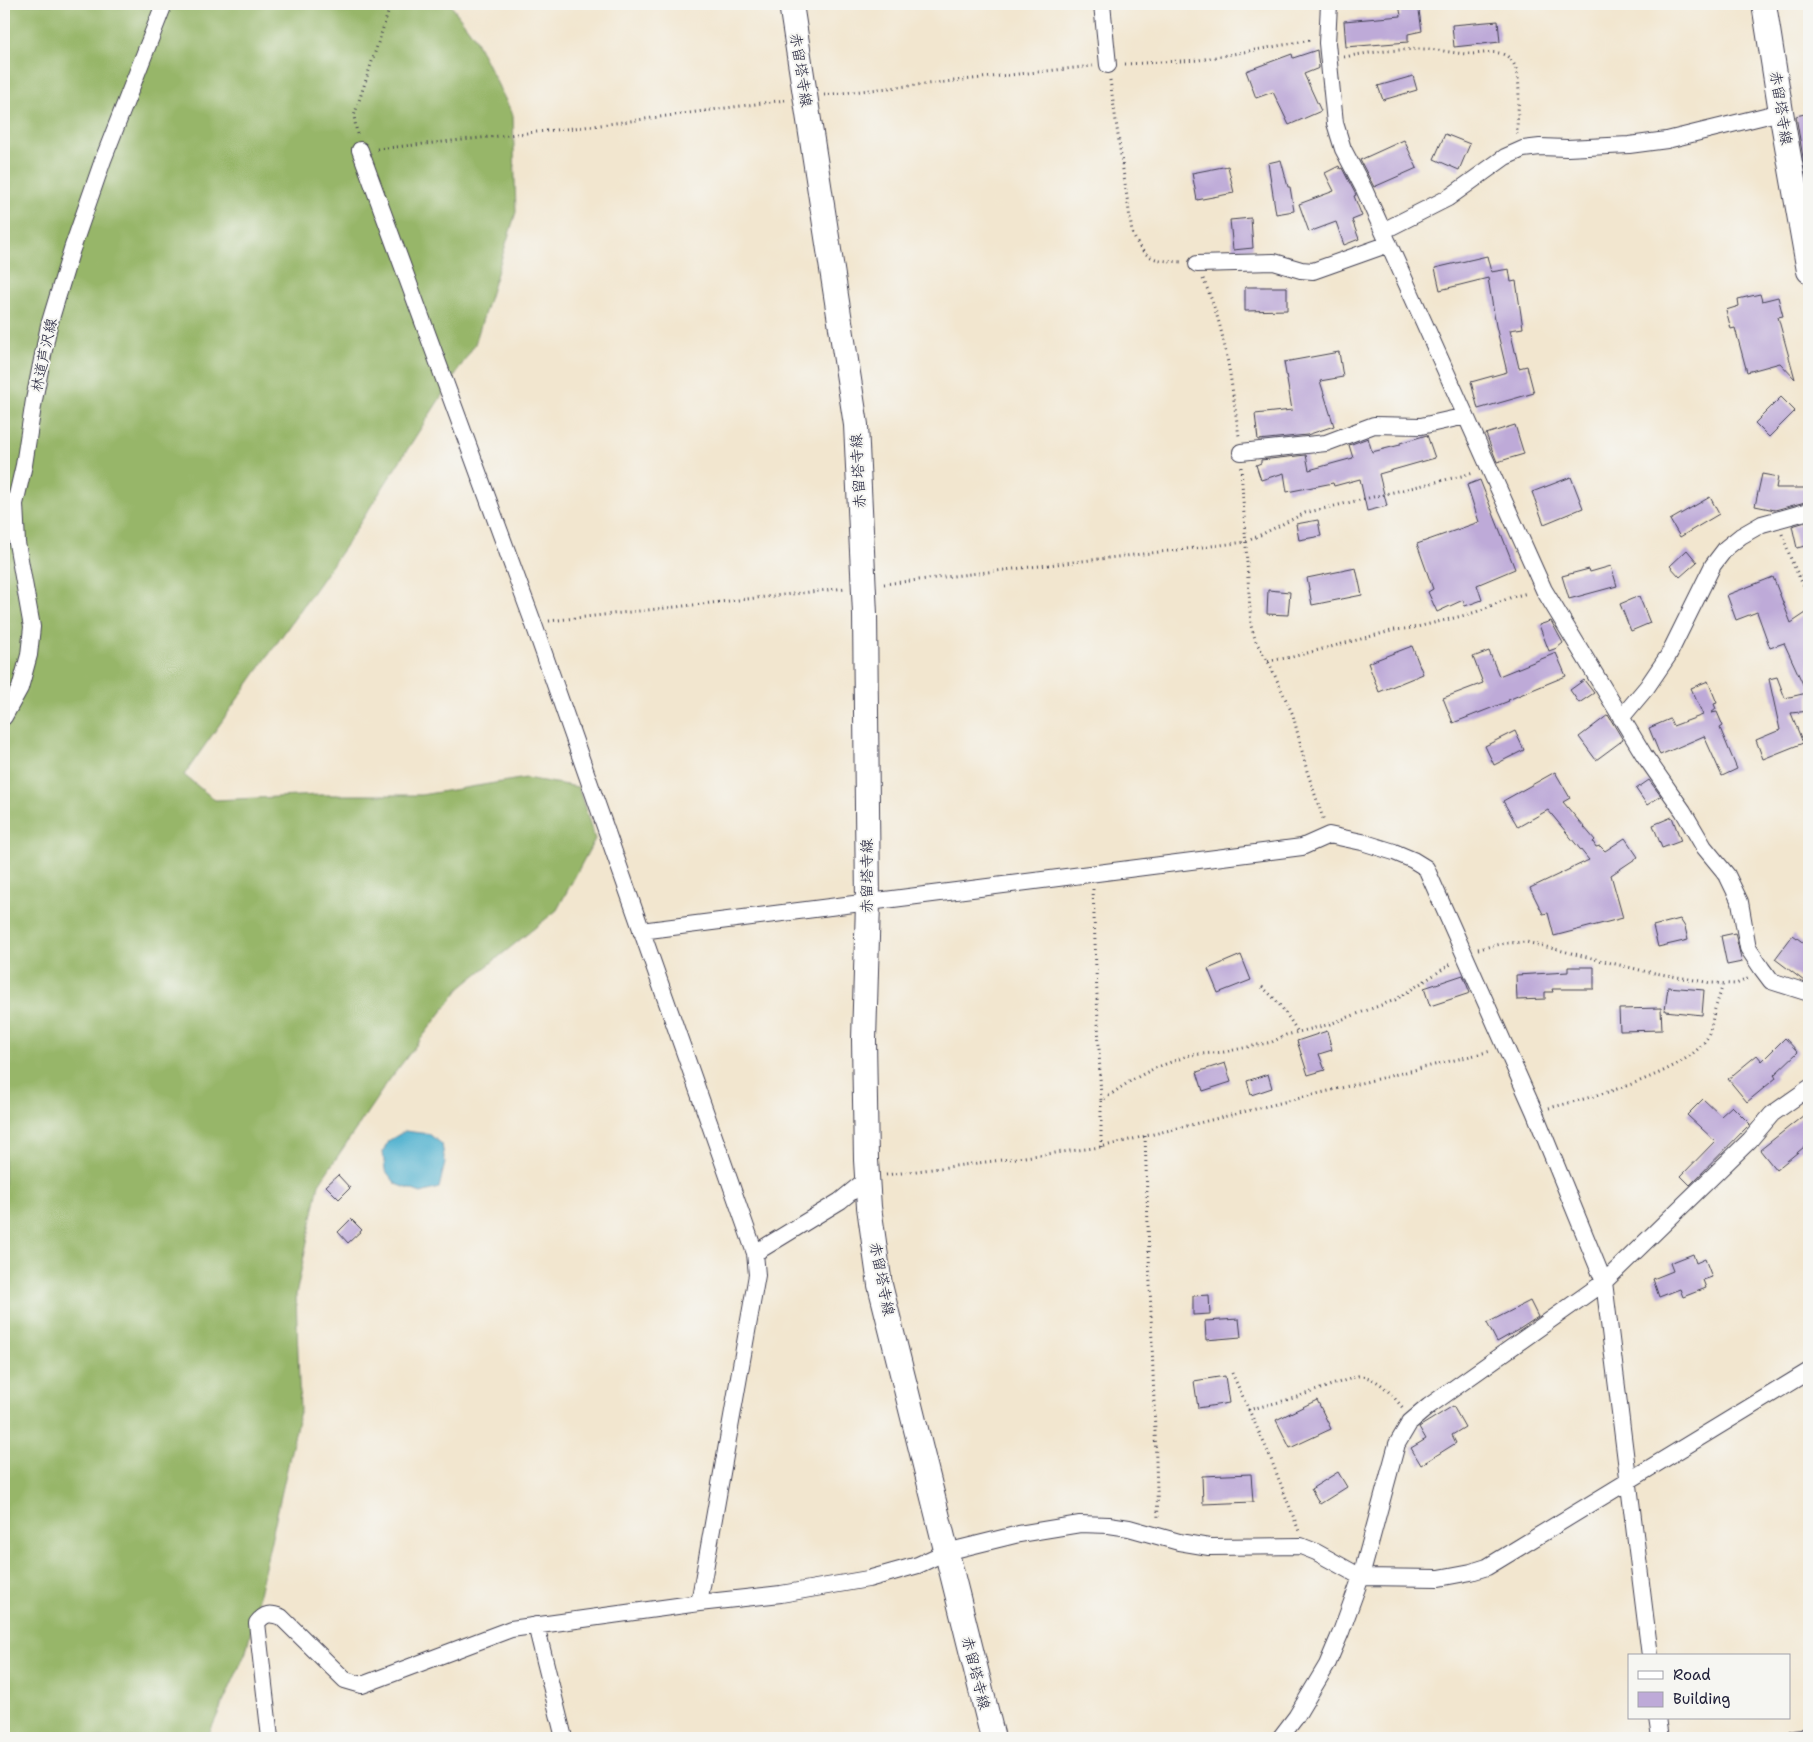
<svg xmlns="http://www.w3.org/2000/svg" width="1813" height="1742" viewBox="0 0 1813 1742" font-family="'Shantell Sans','Klee One',sans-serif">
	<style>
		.forest { fill: #97b669; stroke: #5c6c52 }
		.water { fill: #50b1cf; stroke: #396a85 }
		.building { fill: #beaad8 }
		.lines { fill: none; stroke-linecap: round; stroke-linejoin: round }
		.minor-casing { stroke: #413f51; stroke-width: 18 }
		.secondary-casing { stroke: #413f51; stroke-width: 26 }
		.path { stroke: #413f51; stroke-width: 3; stroke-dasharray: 1 4; stroke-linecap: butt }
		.minor { stroke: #fff; stroke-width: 16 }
		.secondary { stroke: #fff; stroke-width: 24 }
		.labels { text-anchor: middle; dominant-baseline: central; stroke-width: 4; stroke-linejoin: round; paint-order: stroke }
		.street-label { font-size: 15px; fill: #22223b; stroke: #f6f6f2 }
	</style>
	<rect width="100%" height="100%" fill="#f6f6f2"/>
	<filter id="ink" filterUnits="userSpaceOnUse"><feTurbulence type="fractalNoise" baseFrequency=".02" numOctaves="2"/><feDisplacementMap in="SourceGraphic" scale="10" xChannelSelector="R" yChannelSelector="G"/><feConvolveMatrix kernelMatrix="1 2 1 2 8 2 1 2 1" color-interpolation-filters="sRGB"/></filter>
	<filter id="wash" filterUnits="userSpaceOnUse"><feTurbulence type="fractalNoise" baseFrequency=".0096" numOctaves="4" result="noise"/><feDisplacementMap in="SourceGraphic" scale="20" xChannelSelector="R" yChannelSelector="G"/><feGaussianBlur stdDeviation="1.12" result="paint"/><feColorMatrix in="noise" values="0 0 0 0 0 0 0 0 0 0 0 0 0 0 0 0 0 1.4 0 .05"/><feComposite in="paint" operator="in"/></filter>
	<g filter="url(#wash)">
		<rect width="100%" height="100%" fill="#f2e6cf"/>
		<path class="forest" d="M4 4H450L473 35 513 115 516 212 475 344 344 548 184 775 215 800 319 795H421L526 778 578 787 595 839 557 910 460 988 387 1083 319 1184 296 1295 300 1411 246 1652 207 1738H4Z"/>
		<path class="water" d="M405 1131 429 1134 442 1144 445 1163 439 1188 421 1193 396 1184 385 1170 383 1152 388 1141Z"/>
		<g id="blocks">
			<path class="building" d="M1399 4H1418L1422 31 1408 34V42L1346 47 1344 21 1401 16Z
				M1498 21 1500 42 1454 47 1452 25Z
				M1317 50 1319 68 1304 74 1321 111 1289 125 1273 92 1256 98 1246 71 1292 54 1293 58Z
				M1413 76 1417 90 1383 100 1378 86Z
				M1809 113V175H1806L1796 116Z
				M1445 134 1470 144 1459 170 1434 159Z
				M1404 140 1417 168 1374 187 1360 160Z
				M1281 160 1288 187H1290L1294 211 1276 214 1268 163Z
				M1228 166 1234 193 1197 200 1192 173Z
				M1339 166 1340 169 1342 168 1355 193 1356 195 1354 196 1362 216 1352 220 1359 239 1344 245 1336 222 1309 232 1299 204 1334 191 1325 173Z
				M1251 218 1253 248 1233 250 1230 220Z
				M1487 256 1491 272 1509 269 1511 282 1516 281 1523 328 1510 330 1519 368 1527 366 1534 393 1478 409 1471 382 1507 372 1496 326 1488 278 1440 290 1435 268Z
				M1245 287H1287V310L1245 311Z
				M1760 294 1762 301 1778 297 1783 316 1778 317 1795 379 1780 363 1747 372 1735 328 1731 329 1726 310 1739 306 1738 299Z
				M1339 352 1343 377 1320 381 1334 426 1307 435 1258 440 1255 414 1292 410 1284 362Z
				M1781 397 1795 411 1769 437 1755 423Z
				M1515 425 1524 454 1497 462 1486 434Z
				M1427 435 1435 458 1379 474 1387 506 1367 511 1360 479 1334 486 1333 483 1287 492 1284 473 1261 480 1256 465 1261 463V460L1306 455 1309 470 1353 458 1349 445 1368 438 1372 452 1400 445V443Z
				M1762 474 1778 477 1776 488H1809V501L1775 510 1755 506Z
				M1571 477 1583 508 1544 524 1532 492Z
				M1480 480 1515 569 1477 585 1482 600 1465 606 1463 600 1437 612 1428 592 1433 589 1417 544 1479 522 1467 485Z
				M1710 497 1719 514 1680 537 1670 520Z
				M1318 520 1321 536 1299 540 1296 524Z
				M1809 521V545L1797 548 1792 526Z
				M1687 550 1697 562 1680 577 1670 566Z
				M1611 566 1617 586 1569 599 1562 576 1589 569 1590 572Z
				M1356 568 1362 595 1312 605 1307 578Z
				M1773 577 1791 623 1809 611V711L1791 713 1803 743 1763 759 1756 740 1780 730 1769 679 1777 677 1785 698 1807 693 1784 643 1770 648 1757 612 1736 620 1727 595Z
				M1268 590 1290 592 1288 615 1267 614Z
				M1639 596 1650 623 1631 631 1620 604Z
				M1551 621 1563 643 1557 648 1549 651 1539 625Z
				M1412 646 1423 674 1379 692 1368 663Z
				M1489 651 1499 676 1556 653 1566 676 1508 700 1509 701 1453 723 1443 698 1483 683 1473 657Z
				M1584 680 1594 693 1579 703 1570 690Z
				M1708 681 1717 703 1714 704 1716 709 1711 713 1717 712 1723 726 1720 728 1737 769 1722 776 1704 736 1660 755 1649 728 1670 719 1673 726 1703 715 1691 688Z
				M1608 715 1623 740 1596 760 1579 737Z
				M1515 731 1524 750 1494 765 1485 746Z
				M1555 772 1570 798 1563 802 1595 840 1593 842 1596 847 1600 846 1605 851 1625 838 1638 857 1611 875 1623 918 1554 936 1548 913 1543 914 1530 888 1589 860 1548 810 1518 827 1503 801Z
				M1649 780 1661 796 1647 805 1636 789Z
				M1672 817 1681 841 1662 848 1653 825Z
				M1680 919 1685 927 1688 940 1658 947 1653 926Z
				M1735 933 1742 962 1727 965 1721 936Z
				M1793 935 1809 947V983L1804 981 1775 959Z
				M1241 955 1251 980 1218 993 1208 969Z
				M1568 967H1594V989H1552L1553 992H1545V999L1517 1000 1516 975 1568 972Z
				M1463 975 1470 993 1430 1006 1424 988Z
				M1668 987 1704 990 1702 1015 1665 1011Z
				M1661 1008 1662 1030 1620 1031 1619 1009Z
				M1327 1031 1332 1050 1319 1054 1325 1070 1308 1075 1297 1041Z
				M1785 1038 1798 1052 1774 1075 1776 1078 1747 1102 1728 1079 1757 1055 1762 1061Z
				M1225 1063 1231 1082 1203 1091 1197 1072Z
				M1268 1074 1272 1088 1251 1095 1247 1081Z
				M1703 1099 1721 1116 1732 1106 1750 1124 1690 1185 1681 1176 1715 1141 1687 1115Z
				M1809 1111V1143L1776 1170 1760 1150Z
				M338 1175 350 1188 339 1199 326 1186Z
				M351 1219 362 1230 348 1243 338 1232Z
				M1693 1254 1696 1263 1705 1259 1712 1277 1703 1280 1706 1288 1683 1297 1680 1289 1659 1297 1653 1279 1673 1271 1670 1263Z
				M1209 1295 1210 1314 1193 1315V1296Z
				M1530 1301 1538 1317 1518 1330 1497 1342 1487 1323Z
				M1239 1319 1241 1337 1206 1340 1205 1321Z
				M1225 1376 1229 1403 1198 1408 1194 1381Z
				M1317 1400 1331 1429 1290 1448 1276 1420Z
				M1453 1406 1465 1427 1452 1435 1456 1443 1421 1465 1411 1448 1426 1439 1419 1427Z
				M1338 1472 1347 1487 1320 1504 1311 1489Z
				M1251 1474 1253 1502 1203 1504 1202 1476Z"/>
		</g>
	</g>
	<g filter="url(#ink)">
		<use href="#blocks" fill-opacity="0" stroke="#413f51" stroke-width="1"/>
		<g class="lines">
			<defs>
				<path id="minor" d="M1102 4 1108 65
					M1329 4 1327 43 1335 123 1343 149 1364 189 1544 590 1644 755 1683 811 1704 847 1727 875 1740 902 1748 948 1762 969 1771 981 1809 993
					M360 150 533 622 755 1253 757 1275 699 1603
					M1383 231 1448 198 1505 157 1523 149 1540 147 1567 148 1629 145 1667 140 1781 112
					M1197 264 1274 262 1301 270 1313 271 1389 244
					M1241 452 1326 443 1374 425 1421 426 1466 416
					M4 717 20 688 29 655 32 627 17 543 15 504 24 465 34 400 49 325 72 249 103 160 164 4
					M1621 718 1647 687 1668 656 1713 565 1726 548 1741 536 1762 524 1809 511
					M641 931 1302 847 1329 835 1362 842 1394 852 1413 860 1426 868 1534 1111 1604 1282 1650 1656
					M755 1253 840 1201 868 1178
					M536 1625 564 1738
					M1657 1718 1660 1738
					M270 1738 257 1623C265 1613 270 1613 281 1617L345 1680 362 1685 511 1629 699 1603 781 1594 868 1579 918 1565 946 1552 1019 1534 1080 1524 1109 1525 1129 1528 1179 1542 1209 1547 1301 1546 1316 1552 1361 1577 1439 1578 1471 1572 1487 1567 1809 1371
					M1280 1738 1296 1717 1327 1665 1341 1632 1361 1577 1397 1444 1410 1422 1429 1406 1604 1282 1750 1140 1772 1114 1809 1088
					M1794 1738 1809 1736"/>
				<path id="secondary" d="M791 4 856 425 865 614 868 903 864 1040 866 1160 869 1207 880 1285 993 1738
					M1764 4 1781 112 1809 271"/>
			</defs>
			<use href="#minor" class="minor-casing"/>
			<use href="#secondary" class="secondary-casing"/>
			<path class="path" d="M1344 57C1371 52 1400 49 1428 49 1442 50 1456 54 1470 54 1482 54 1498 49 1508 57 1526 71 1516 114 1517 134
				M1125 64 1199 60 1311 40
				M1110 80 1132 232C1144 261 1154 260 1182 262
				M824 95 1093 66
				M357 134 354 116 391 4
				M377 149 593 126 785 100
				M1203 279C1226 328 1231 382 1239 436
				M1241 467 1251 626 1256 642 1270 665 1293 715 1307 771 1324 821
				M1782 534 1792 562 1809 597
				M884 584 1246 542 1305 513 1474 473
				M549 621 846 588
				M1268 661 1292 657 1395 630 1413 628 1462 616 1476 612 1512 597 1528 593
				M1093 889 1101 1101
				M1478 949 1506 943 1526 942 1644 971 1711 983 1736 984 1750 978
				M1262 987C1278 1000 1287 1015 1298 1032
				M1549 1108C1589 1098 1686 1074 1707 1038 1712 1028 1712 1019 1715 1009 1718 1000 1721 992 1723 983
				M1145 1136 1158 1520
				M1101 1147V1101L1132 1080 1155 1068 1190 1055 1224 1052 1272 1042 1286 1035 1327 1025 1376 1007 1395 1000 1451 964
				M886 1175 1101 1147 1491 1051
				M1232 1373 1269 1454 1299 1531
				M1248 1410 1294 1398 1358 1376C1378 1376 1391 1394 1403 1408"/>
			<use href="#minor" class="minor"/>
			<use href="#secondary" class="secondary"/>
		</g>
	</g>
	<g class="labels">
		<g class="street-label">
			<text transform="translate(801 70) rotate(81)">赤留塔寺線</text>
			<text transform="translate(1781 108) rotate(81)">赤留塔寺線</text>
			<text transform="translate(44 355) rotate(-78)">林道芦沢線</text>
			<text transform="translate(858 471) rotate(-93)">赤留塔寺線</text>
			<text transform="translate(867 876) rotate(-90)">赤留塔寺線</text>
			<text transform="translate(882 1279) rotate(79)">赤留塔寺線</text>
			<text transform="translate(976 1673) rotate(76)">赤留塔寺線</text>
		</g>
	</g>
	<rect width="1813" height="1742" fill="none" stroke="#f6f6f2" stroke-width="20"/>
	<rect x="1628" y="1654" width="162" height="65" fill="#f6f6f2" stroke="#a1a1a9"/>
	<rect x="1638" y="1671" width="25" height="8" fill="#ffffff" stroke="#a1a1a9"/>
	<text x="1673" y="1680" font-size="15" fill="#22223b">Road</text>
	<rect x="1638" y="1692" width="25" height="15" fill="#beaad8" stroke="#a1a1a9"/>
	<text x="1673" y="1704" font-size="15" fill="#22223b">Building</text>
</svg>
